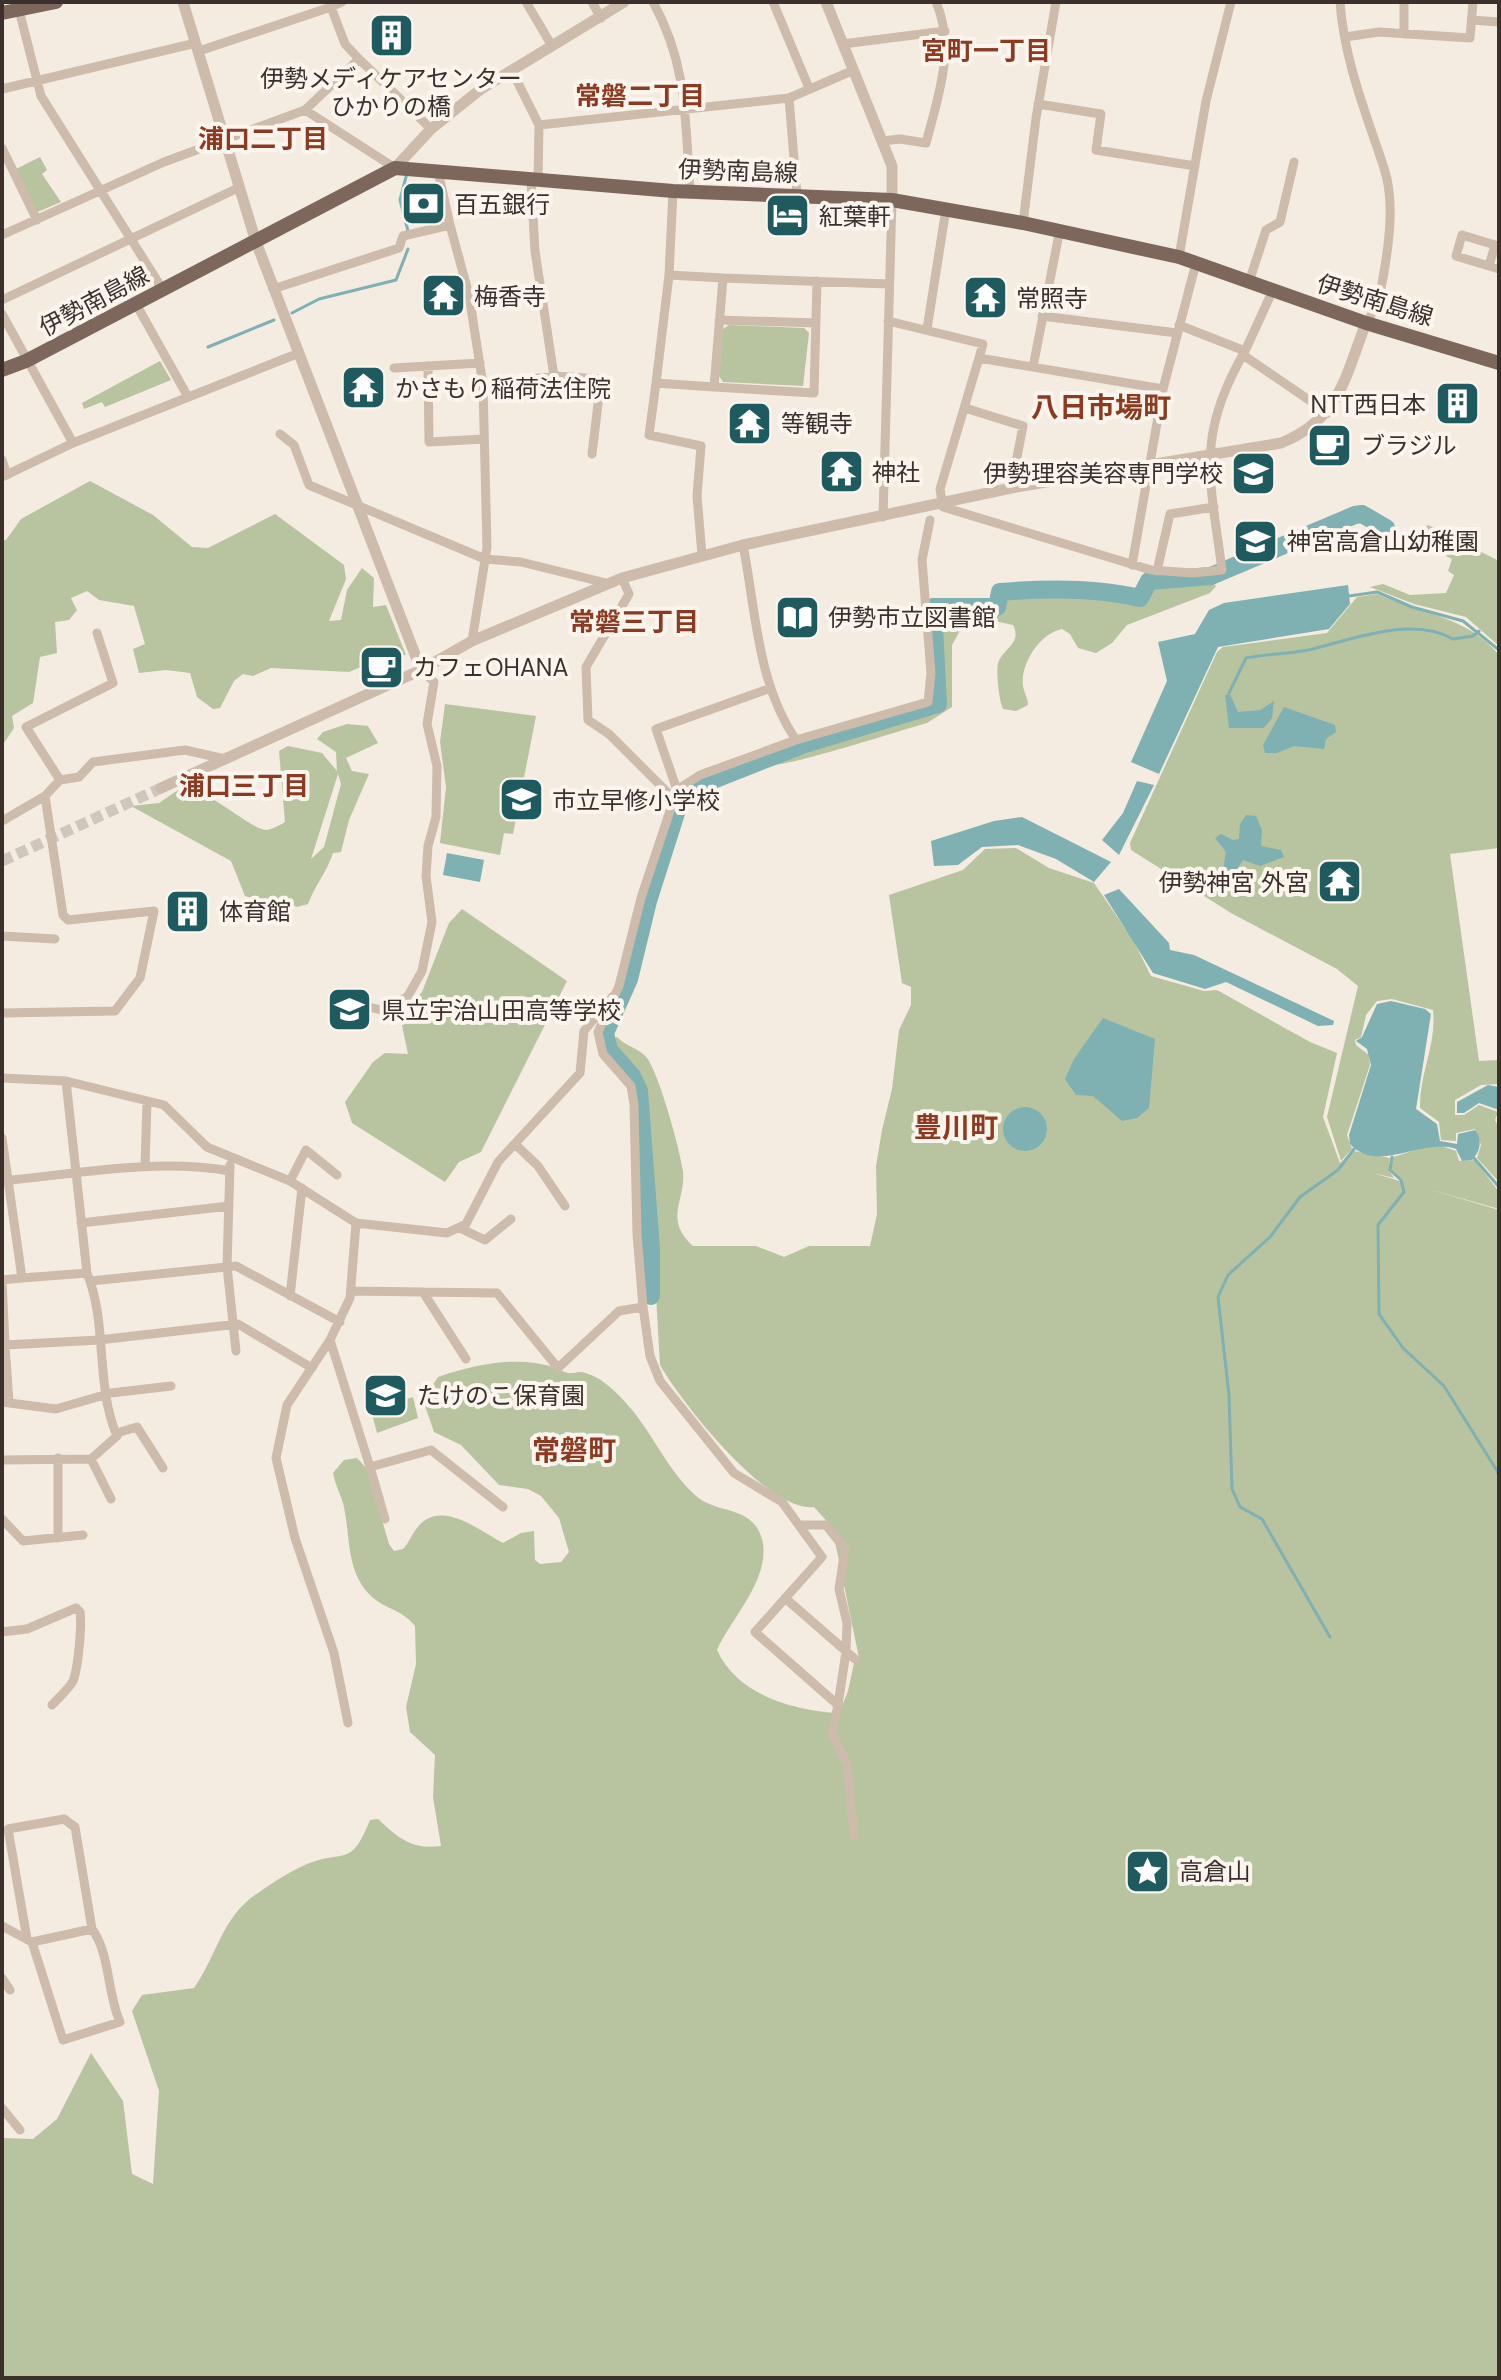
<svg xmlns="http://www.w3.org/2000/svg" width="1501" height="2380" viewBox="0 0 1501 2380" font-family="'DM Sans','Noto Sans JP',sans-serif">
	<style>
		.green { fill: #b8c4a0; fill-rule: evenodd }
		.water { fill: #7fb0b2 }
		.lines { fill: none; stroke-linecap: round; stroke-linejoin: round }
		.stream { stroke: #7fb0b2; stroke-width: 3 }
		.river { stroke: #7fb0b2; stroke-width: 18 }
		.tertiary-tunnel { stroke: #cfc6bd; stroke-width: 11; stroke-dasharray: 11 5.5; stroke-linecap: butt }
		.minor { stroke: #cdbbac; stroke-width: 9 }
		.tertiary { stroke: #cdbbac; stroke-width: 11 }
		.primary { stroke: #7d675c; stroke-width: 14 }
		.labels { text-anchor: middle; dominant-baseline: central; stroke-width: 8; stroke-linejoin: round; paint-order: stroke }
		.poi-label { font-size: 24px; fill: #3b302b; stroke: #fbf5ee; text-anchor: start }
		.street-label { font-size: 24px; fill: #3b302b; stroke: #fbf5ee }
		.neighbourhood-label { font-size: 26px; font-weight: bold; fill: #8c3b22; stroke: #fbf5ee }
		.quarter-label { font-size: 28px; font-weight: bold; fill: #8c3b22; stroke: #fbf5ee }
	</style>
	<rect width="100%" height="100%" fill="#f4ebe1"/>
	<path class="green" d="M40 157 47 170 42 174 61 202 35 213 12 171Z
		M729 325 804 328 809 333 803 386 723 382 719 376 723 329Z
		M160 361 171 380 105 407 102 402 84 409 82 403Z
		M90 481 153 515 192 547 208 548 275 514 344 565 346 579 329 621 341 620 347 590 362 568 374 578 373 607 386 605 406 655 391 654 349 672 271 668 253 676 243 674 234 681 220 708 213 709 197 697 190 673 166 670 139 673 133 649 145 644 134 606 99 600 87 591 71 598 77 610 69 620 55 622 57 653 40 657 33 703 12 716 14 728 2 746V540H6L21 519Z
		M1428 525 1499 561V646L1466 617 1414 604 1370 587 1383 584 1410 595 1446 593 1454 575 1448 571 1452 559 1430 548 1401 544Z
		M1211 580 1216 586 1210 593 1127 625 1112 643 1096 653 1078 648 1070 634 1062 629C1040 633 1020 664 1023 686 1024 693 1028 698 1028 705L1016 711 1003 709C999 701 996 672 998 664 1001 649 1023 644 1013 625L999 622 962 627 952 645V707L927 723C905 729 784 768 774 764 792 742 906 716 939 706L935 610 998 609 1002 594 1088 593 1141 600 1151 583Z
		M1377 594C1420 613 1468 617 1499 655V848L1450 854 1479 1061 1499 1060V1084L1481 1085 1455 1100V1115H1464L1479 1105 1498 1112 1495 1120 1499 1128V1182L1477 1158 1481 1145 1475 1129 1456 1133V1141L1441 1140 1439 1122 1420 1108C1419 1074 1437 1044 1433 1010L1392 999 1377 1001 1366 1015 1361 1037 1355 1040 1356 1045 1369 1055 1370 1065 1347 1135 1352 1149 1341 1161 1327 1117 1358 986 1337 969 1231 913 1131 850 1130 843 1217 652 1223 647 1327 633 1357 597Z
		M445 704 536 716 513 834 504 833 500 855 440 843 446 787 440 742Z
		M347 724 368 726 378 743 346 758 352 771 369 774 349 820 341 852 333 853C327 872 315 885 308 904L297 907 278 899 276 905 245 896 231 861 131 806 159 803 184 786C212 792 253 831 267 830 273 829 280 825 285 822L279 751 288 746 322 753 337 771 336 752 317 739 323 732ZM338 774 341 784 324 847 311 859Z
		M1016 848 1049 868 1094 883 1133 940 1151 976 1204 991 1217 990 1310 1042 1337 1053 1323 1117 1340 1163 1354 1151 1390 1158 1389 1170 1394 1178 1373 1173 1403 1182 1391 1169 1393 1157 1425 1147 1439 1145 1456 1151 1459 1161 1475 1160 1499 1192V1209L1425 1188 1499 1210V2378H2V2138L33 2139 57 2119 91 2053 123 2101 132 2174 153 2184 159 2091 132 2011 142 1995 194 1988C217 1956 222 1916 258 1893 272 1883 289 1872 305 1865 344 1848 350 1870 370 1820L378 1819C398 1838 412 1850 441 1846L433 1797 435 1755 410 1732 406 1707 416 1664 415 1626C402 1609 383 1609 369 1594 345 1568 351 1535 343 1503 340 1493 335 1484 333 1473L344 1460 357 1458 367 1469 389 1544 394 1551 403 1549C409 1543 411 1535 417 1528 440 1498 478 1530 503 1543L521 1533 534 1531 535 1560 540 1564 561 1562 569 1552 559 1518 541 1496 528 1489 499 1485 461 1445 434 1432 423 1400 438 1377C476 1364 518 1355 557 1368 559 1369 566 1373 568 1373 572 1374 576 1372 580 1372 601 1374 621 1397 633 1411 655 1439 669 1471 695 1495 716 1515 752 1504 762 1539 772 1578 731 1618 717 1650 737 1694 789 1709 834 1713L842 1706 848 1691 854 1663 859 1658 832 1527 814 1507C768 1513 681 1402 660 1365L646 1119 638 1077 614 1046 613 1039 617 1037C625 1046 641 1049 647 1058 659 1074 680 1149 683 1171 686 1201 663 1219 693 1246H756L784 1257 809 1246H870L877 1214 876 1166 882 1130 892 1089 899 1030 911 1005V987L902 983 889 895 963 870 985 849Z
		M462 909 567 981 481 1152 459 1162 445 1182 352 1123 345 1102 373 1062 385 1053 408 1054 400 1016 422 992 449 923Z
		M413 1397 418 1418 377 1433 371 1410Z"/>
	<path class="water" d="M1348 585 1350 604 1329 629 1218 647 1159 774 1131 762 1167 681 1158 642 1195 634 1209 610 1224 603Z
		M1230 694 1238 712 1260 710 1274 701 1272 718 1264 728H1229L1225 695Z
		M1284 707 1335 725 1336 732 1326 739 1324 749 1294 746 1277 753H1265L1263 745Z
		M1137 781 1154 785 1119 855 1102 840 1123 813Z
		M1246 815 1256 816 1262 830 1261 846 1281 850 1284 857 1260 866 1243 860 1234 874 1228 875 1223 870 1226 852 1215 838 1221 834 1233 840 1239 839 1240 824Z
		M1022 817 1111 862 1094 882 1056 859 1018 845 982 847 958 865 934 866 931 841 994 821Z
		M447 853 484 860 480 882 443 875Z
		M1119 889 1169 943 1170 950 1194 955 1334 1021 1333 1025 1318 1026 1226 982 1205 989 1153 973 1104 895Z
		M1391 1001 1425 1009 1431 1014 1416 1109 1437 1124 1440 1141 1457 1144 1458 1134 1475 1130C1483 1140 1480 1152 1472 1160L1462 1161 1456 1149C1422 1137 1378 1175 1350 1144L1349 1135 1371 1065 1367 1049 1356 1041 1362 1037 1377 1004Z
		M1103 1018 1155 1039 1149 1108 1137 1118 1122 1121 1093 1096 1076 1095 1065 1079 1074 1059Z
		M1488 1085 1499 1087V1110L1479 1103 1464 1113H1457V1102Z
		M1003 1129a22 22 0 1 1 44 0a22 22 0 1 1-44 0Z"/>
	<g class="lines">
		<path class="stream" d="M407 173 400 200 408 231
			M292 313 319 299 396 280 408 249
			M208 347 274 320
			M1349 596 1377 592 1412 607 1463 621 1499 650
			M1229 693 1246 658C1266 654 1288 654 1308 650 1351 640 1412 615 1453 639L1473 636 1479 631
			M1392 1157 1390 1170 1401 1180 1404 1192 1378 1225 1379 1314 1403 1348 1444 1386 1499 1474
			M1474 1158 1499 1187
			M1330 1637 1262 1519 1240 1507 1232 1489 1229 1395 1218 1297 1228 1275 1270 1237 1300 1197 1338 1170 1354 1149"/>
		<path class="river" d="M651 1296V1249L639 1091 632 1076 609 1050 605 1033 629 979 648 901 676 813 685 796 695 787 802 745 938 704 933 607H997L1000 592C1046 588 1094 587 1140 598L1149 581 1211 576 1355 515 1362 514 1386 528"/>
		<path class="tertiary-tunnel" d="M2 861 161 788"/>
		<path class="minor" d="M526 2 552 46
			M592 2 601 18
			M653 2C688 65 685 121 690 191
			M773 2 809 88
			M1340 2C1344 60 1366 113 1384 168 1394 198 1390 235 1385 266 1382 286 1378 307 1366 323
			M19 10 41 96 163 290
			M1472 20 1499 22
			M1404 34V2
			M1345 37 1379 32 1470 38 1473 2
			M843 44 945 31
			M199 51 331 7
			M359 59 431 129
			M512 71 539 125 538 181
			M2 89 196 43
			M789 98 797 195
			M1038 104 1101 114 1096 150 1195 166
			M305 110 395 168
			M539 125 789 98 854 70
			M882 141 900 139 926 143C938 97 956 48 936 2
			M2 148 37 220
			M531 181 535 251 554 376
			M1023 223 1036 118 1056 2
			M450 225 469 295 483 385 487 547 472 641
			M2 235 164 162 305 110 359 59 345 44 331 7 342 2
			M1179 257 1206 101 1231 2
			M1489 266 1495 245 1462 235 1456 256 1499 269
			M669 275 723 278
			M817 281 814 393 714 387 723 278 889 284
			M1249 282 1266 230 1280 222 1294 162
			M273 289 399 248 403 236 450 225 438 171
			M2 300 240 187
			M136 304 188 397
			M2 314 73 443
			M1042 316 1177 333
			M719 320 816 323
			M888 321 983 344 979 358 1163 389
			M1179 325 1245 351 1273 290
			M927 329 946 209
			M1243 355 1328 413
			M979 358 940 489 943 507 1151 570 1193 573 1222 570C1210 477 1195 437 1245 351
			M428 366 429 442 484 439
			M1033 367 1060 229
			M394 368 480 363
			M656 383 669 275 673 191
			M483 385 554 376 601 379 592 454
			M965 408 1023 426 1011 488
			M280 434 294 445 309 485 485 559 521 562 606 583
			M2 460 7 475
			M2 477 73 443 299 353
			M883 517 892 200
			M743 545C756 611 757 683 796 740
			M702 555 697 496 701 446 649 435 656 383 714 387
			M1132 565 1163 389 1196 263
			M1157 571 1170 514 1214 507
			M622 578 629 594 586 667 588 720 609 734 673 798
			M60 780 26 727 113 683 97 633
			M677 790 656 729 768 689
			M2 821 45 796
			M2 936 55 939
			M353 1003 385 1011 408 996 422 971 432 922 426 876 428 846 436 817 437 766 427 724 434 682 421 670
			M2 1013 115 1011 140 978 154 911 68 920 63 915 45 796 60 780 79 777 93 762 185 750 225 759
			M2 1078 66 1081 164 1105 207 1147 290 1181 356 1223 447 1233 466 1224 498 1162 580 1073 584 1031 613 996
			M2 1138 22 1278 87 1273
			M515 1144 538 1166 565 1206
			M230 1165 227 1266 236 1351
			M145 1167 147 1101
			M2 1181C77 1174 155 1158 230 1171
			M290 1181 306 1150 337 1175
			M81 1223 229 1206
			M462 1229 485 1240 511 1219
			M91 1281 236 1266 340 1322
			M351 1291 423 1292 466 1359
			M423 1292 497 1293 558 1368 619 1311 643 1307
			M290 1296 302 1188
			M330 1340 370 1467 431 1450 503 1507
			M5 1345 2 1280 22 1278
			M2 1402 56 1409 111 1393 171 1386
			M9 1402 5 1345 99 1340 238 1324 312 1368
			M117 1433 137 1427 163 1468
			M58 1458V1538
			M91 1459 111 1499
			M2 1460 91 1459 117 1436C95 1385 108 1324 87 1273L66 1081
			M370 1467 385 1519
			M2 1519 23 1541 83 1535
			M800 1525H826L845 1549 839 1589 847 1623 846 1652 838 1705 755 1632 822 1557 782 1502 734 1473 660 1381 650 1356 643 1307 637 1234 634 1104 631 1086 603 1054 598 1032 619 986 641 898 677 790 700 775 796 740 928 702 931 673 922 560 930 520
			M785 1598 855 1659
			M2 1632 27 1629 76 1608 80 1612C82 1626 78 1669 73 1681 69 1689 58 1698 52 1705
			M838 1705 832 1733 847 1765 854 1836
			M348 1723 334 1653 295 1538 276 1458 287 1405 330 1340 350 1298 356 1223
			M2 1926 32 1942 63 2040 120 2022C107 1993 110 1953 92 1929L32 1942
			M27 1939 8 1829 64 1819 75 1827 92 1929
			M2 1978 10 1990
			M2 2108 20 2130"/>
		<path class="tertiary" d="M183 2 256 242 421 670
			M826 2 892 166V200
			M395 168 431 129 481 89 624 2
			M161 788 421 670 472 641 622 578 743 545 1016 487 1281 443C1340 419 1345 377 1366 323"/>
		<path class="primary" d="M2 13 56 2
			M2 370 26 361 395 168 673 191 892 200 1023 223 1179 257 1366 323 1499 363"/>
	</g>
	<defs>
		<symbol id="building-square" viewBox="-11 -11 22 22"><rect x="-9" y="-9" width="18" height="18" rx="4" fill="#1f5a5e" stroke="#fbf5ee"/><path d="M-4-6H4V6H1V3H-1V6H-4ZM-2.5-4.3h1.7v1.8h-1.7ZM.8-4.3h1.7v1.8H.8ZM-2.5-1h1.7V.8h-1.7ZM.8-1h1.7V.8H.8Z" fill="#fff"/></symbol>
		<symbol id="bank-square" viewBox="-11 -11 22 22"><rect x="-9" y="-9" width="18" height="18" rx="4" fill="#1f5a5e" stroke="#fbf5ee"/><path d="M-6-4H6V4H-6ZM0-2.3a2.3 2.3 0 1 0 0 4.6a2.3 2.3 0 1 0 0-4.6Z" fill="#fff"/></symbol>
		<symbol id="hotel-square" viewBox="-11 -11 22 22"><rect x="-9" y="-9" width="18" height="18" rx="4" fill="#1f5a5e" stroke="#fbf5ee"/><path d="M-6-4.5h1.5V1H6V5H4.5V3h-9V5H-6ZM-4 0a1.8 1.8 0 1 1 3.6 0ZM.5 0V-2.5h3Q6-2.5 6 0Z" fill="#fff"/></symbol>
		<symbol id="temple-square" viewBox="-11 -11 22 22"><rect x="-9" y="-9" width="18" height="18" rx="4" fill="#1f5a5e" stroke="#fbf5ee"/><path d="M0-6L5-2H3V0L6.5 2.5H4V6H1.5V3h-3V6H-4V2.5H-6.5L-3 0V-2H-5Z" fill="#fff"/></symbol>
		<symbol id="cafe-square" viewBox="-11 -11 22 22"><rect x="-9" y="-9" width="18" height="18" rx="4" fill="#1f5a5e" stroke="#fbf5ee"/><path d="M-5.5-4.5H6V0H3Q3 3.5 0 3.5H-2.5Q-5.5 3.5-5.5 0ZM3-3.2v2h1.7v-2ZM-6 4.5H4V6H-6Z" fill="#fff"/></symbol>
		<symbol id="university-square" viewBox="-11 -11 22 22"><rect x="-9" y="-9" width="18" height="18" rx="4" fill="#1f5a5e" stroke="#fbf5ee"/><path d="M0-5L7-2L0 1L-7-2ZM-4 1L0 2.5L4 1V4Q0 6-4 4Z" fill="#fff"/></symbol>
		<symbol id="school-square" viewBox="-11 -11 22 22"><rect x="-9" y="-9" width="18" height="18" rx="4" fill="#1f5a5e" stroke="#fbf5ee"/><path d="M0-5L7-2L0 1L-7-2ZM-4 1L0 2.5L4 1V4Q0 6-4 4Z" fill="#fff"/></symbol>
		<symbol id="library-square" viewBox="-11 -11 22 22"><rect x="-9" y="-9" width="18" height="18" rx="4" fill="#1f5a5e" stroke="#fbf5ee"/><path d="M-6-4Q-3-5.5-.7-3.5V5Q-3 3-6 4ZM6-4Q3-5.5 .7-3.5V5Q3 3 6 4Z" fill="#fff"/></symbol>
		<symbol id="sight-square" viewBox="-11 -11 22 22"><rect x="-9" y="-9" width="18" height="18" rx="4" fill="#1f5a5e" stroke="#fbf5ee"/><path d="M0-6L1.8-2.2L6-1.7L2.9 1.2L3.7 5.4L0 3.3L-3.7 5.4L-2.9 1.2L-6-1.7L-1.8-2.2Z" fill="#fff"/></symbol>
	</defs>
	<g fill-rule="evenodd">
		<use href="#building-square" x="366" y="10" width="51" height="51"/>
		<use href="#bank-square" x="398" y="178" width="51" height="51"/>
		<use href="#hotel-square" x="762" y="190" width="51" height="51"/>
		<use href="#temple-square" x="418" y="270" width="51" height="51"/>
		<use href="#temple-square" x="960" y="272" width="51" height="51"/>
		<use href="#temple-square" x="338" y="362" width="51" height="51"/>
		<use href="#building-square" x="1432" y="378" width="51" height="51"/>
		<use href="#temple-square" x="724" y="398" width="51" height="51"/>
		<use href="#cafe-square" x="1304" y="420" width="51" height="51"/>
		<use href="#temple-square" x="816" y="446" width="51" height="51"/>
		<use href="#university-square" x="1228" y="448" width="51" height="51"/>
		<use href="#school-square" x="1230" y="516" width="51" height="51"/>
		<use href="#library-square" x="772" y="592" width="51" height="51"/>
		<use href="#cafe-square" x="356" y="642" width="51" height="51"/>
		<use href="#school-square" x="496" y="774" width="51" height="51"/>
		<use href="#temple-square" x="1314" y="856" width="51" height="51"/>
		<use href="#building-square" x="162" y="886" width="51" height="51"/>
		<use href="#school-square" x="324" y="984" width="51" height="51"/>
		<use href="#school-square" x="360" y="1370" width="51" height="51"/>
		<use href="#sight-square" x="1122" y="1846" width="51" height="51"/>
	</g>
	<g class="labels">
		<g class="poi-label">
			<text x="391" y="78" text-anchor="middle">伊勢メディケアセンター<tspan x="391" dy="28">ひかりの橋</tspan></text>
			<text x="454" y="204">百五銀行</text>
			<text x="819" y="216">紅葉軒</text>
			<text x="474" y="296">梅香寺</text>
			<text x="1016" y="298">常照寺</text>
			<text x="395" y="388">かさもり稲荷法住院</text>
			<text x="1426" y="404" text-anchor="end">NTT西日本</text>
			<text x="781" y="423">等観寺</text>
			<text x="1361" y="445">ブラジル</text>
			<text x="872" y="472">神社</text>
			<text x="1223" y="473" text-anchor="end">伊勢理容美容専門学校</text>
			<text x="1287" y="541">神宮高倉山幼稚園</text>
			<text x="828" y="617">伊勢市立図書館</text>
			<text x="413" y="667">カフェOHANA</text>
			<text x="552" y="800">市立早修小学校</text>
			<text x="1309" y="882" text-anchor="end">伊勢神宮 外宮</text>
			<text x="219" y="911">体育館</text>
			<text x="381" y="1010">県立宇治山田高等学校</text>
			<text x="417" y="1395">たけのこ保育園</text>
			<text x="1179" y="1871">高倉山</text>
		</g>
		<g class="street-label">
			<text transform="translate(738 171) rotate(2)">伊勢南島線</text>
			<text transform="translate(1375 300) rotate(17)">伊勢南島線</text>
			<text transform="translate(94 301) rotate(-28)">伊勢南島線</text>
		</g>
		<g class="neighbourhood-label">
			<text x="986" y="51">宮町一丁目</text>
			<text x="640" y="96">常磐二丁目</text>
			<text x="263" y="139">浦口二丁目</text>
			<text x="634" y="622">常磐三丁目</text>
			<text x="244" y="786">浦口三丁目</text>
		</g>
		<g class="quarter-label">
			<text x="1101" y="407">八日市場町</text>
			<text x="956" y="1127">豊川町</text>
			<text x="574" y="1450">常磐町</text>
		</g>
	</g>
	<rect width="1501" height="2380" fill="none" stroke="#3b302b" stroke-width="8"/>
</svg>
